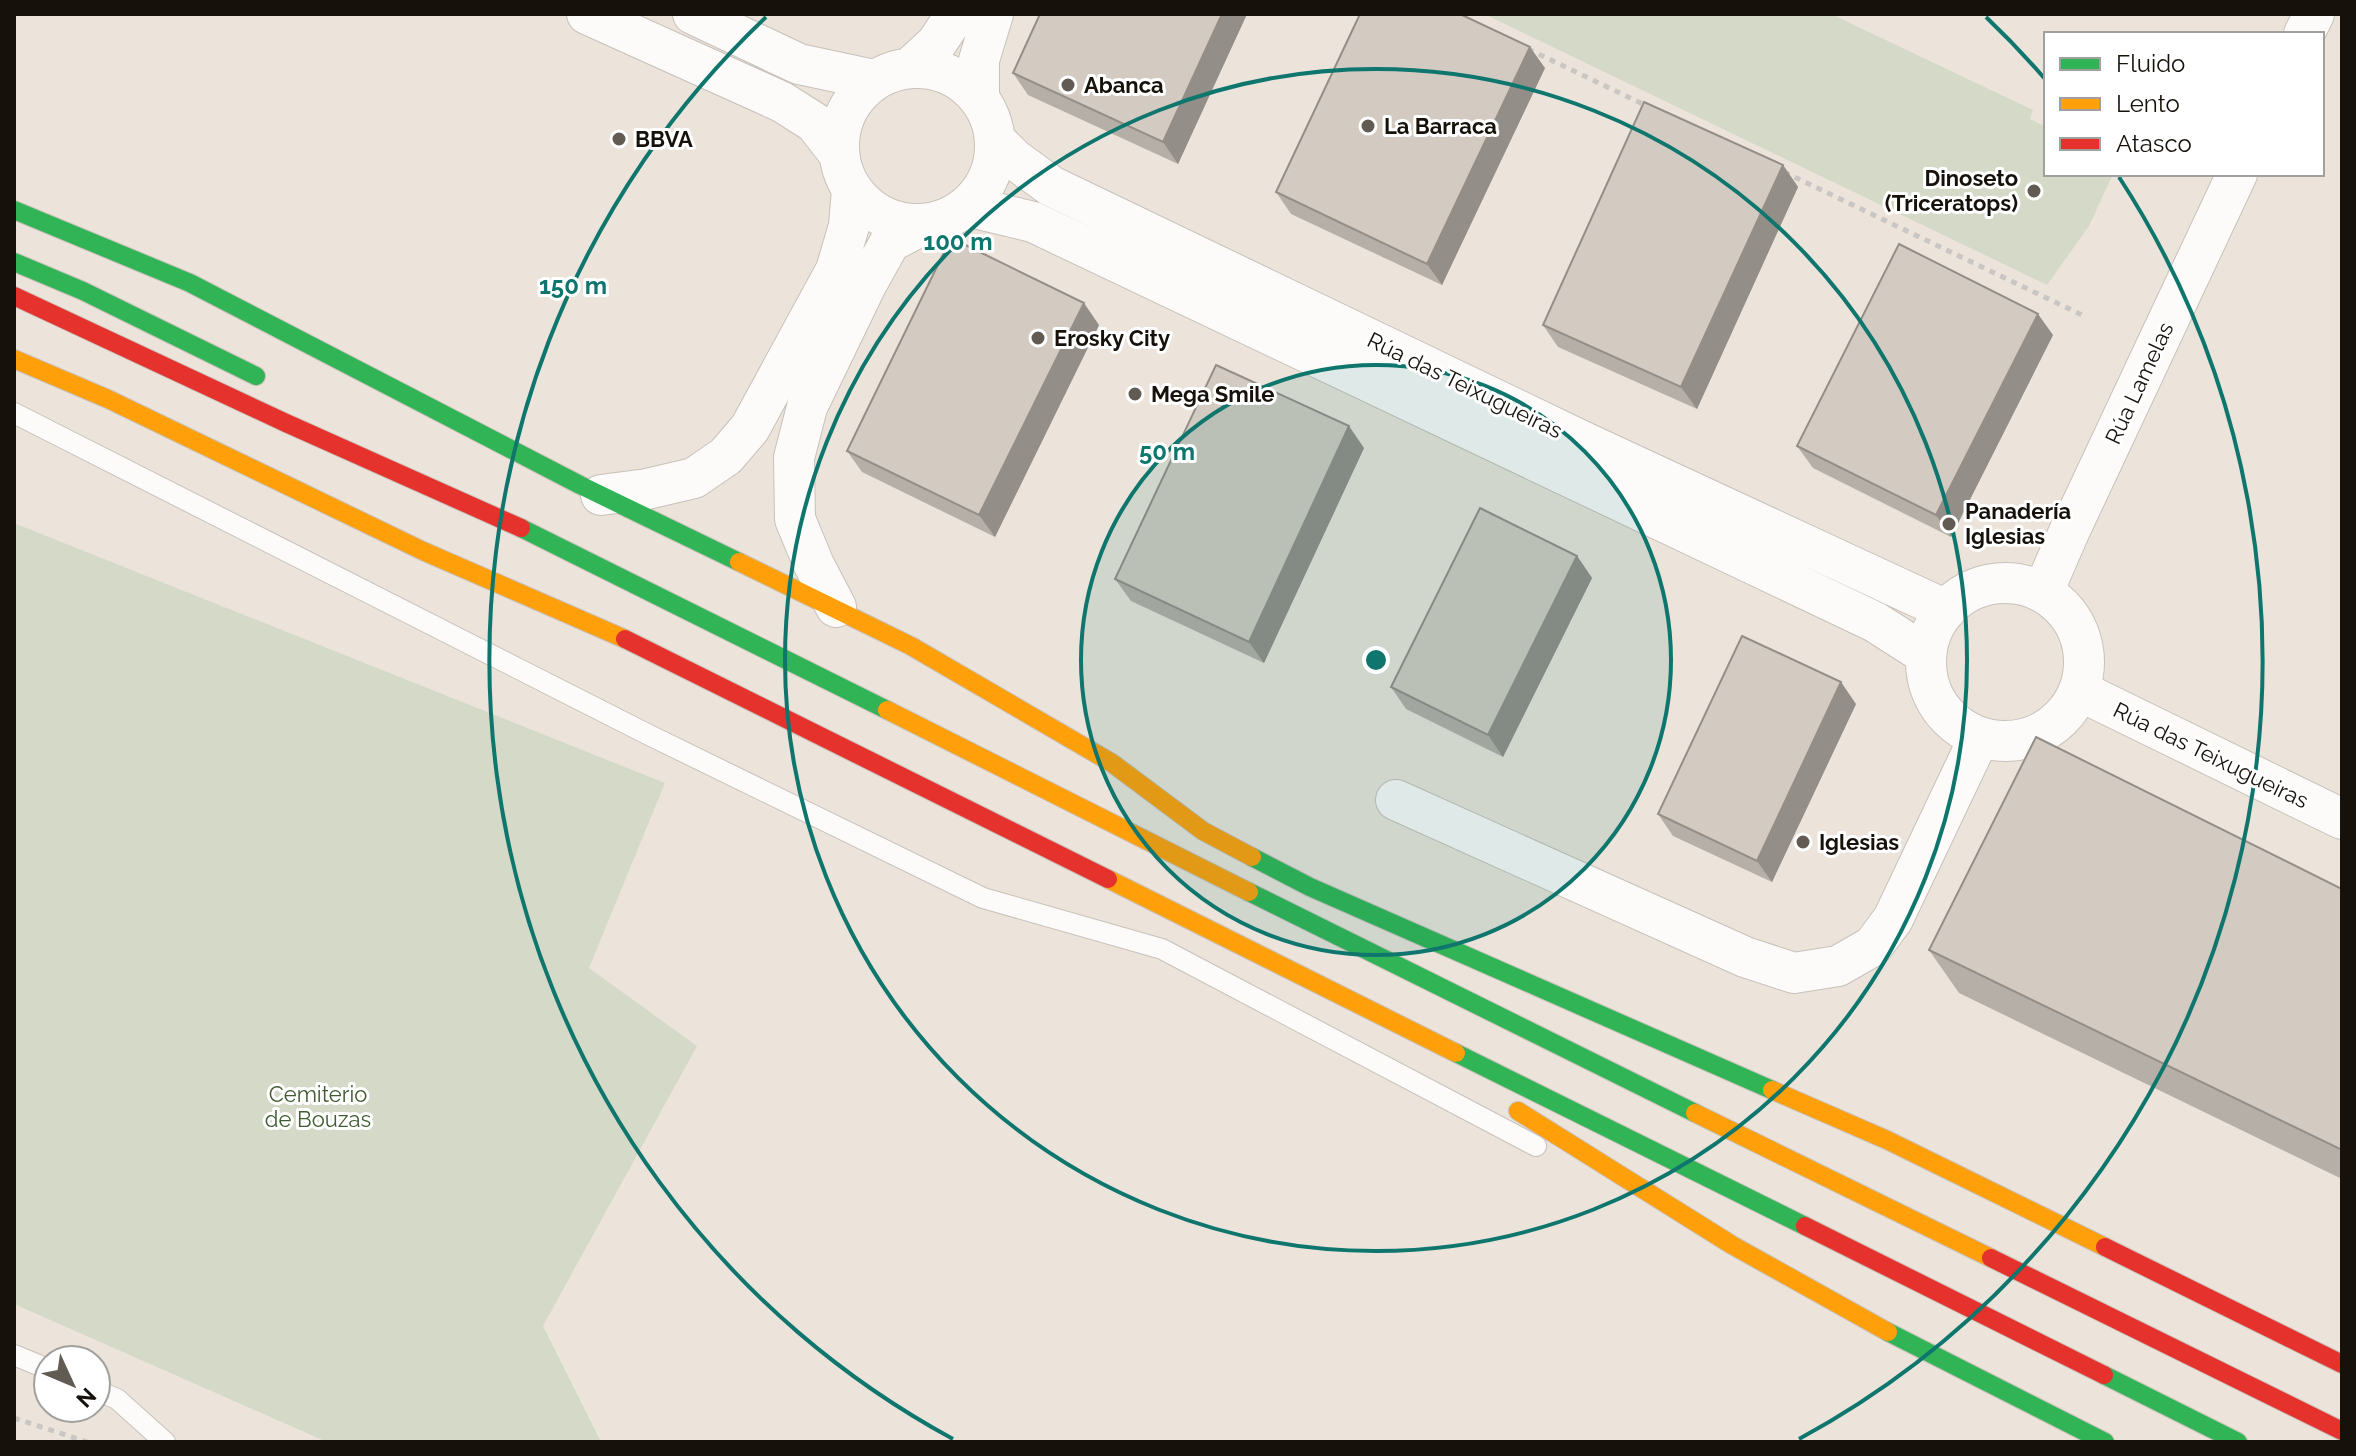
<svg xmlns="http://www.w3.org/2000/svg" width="2356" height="1456" viewBox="0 0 2356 1456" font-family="Raleway,sans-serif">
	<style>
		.green { fill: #d4dac7 }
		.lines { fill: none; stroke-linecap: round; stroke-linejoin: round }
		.lane-casing { stroke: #c8c1ba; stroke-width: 22 }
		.street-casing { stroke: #c8c1ba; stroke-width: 42 }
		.fast-casing { stroke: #c8c1ba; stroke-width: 20 }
		.slow-casing { stroke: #c8c1ba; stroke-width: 20 }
		.jam-casing { stroke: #c8c1ba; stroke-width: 20 }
		.path { stroke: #cac6c3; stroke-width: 5; stroke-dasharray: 6 6; stroke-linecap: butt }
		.lane { stroke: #fcfbfa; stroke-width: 20 }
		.street { stroke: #fcfbfa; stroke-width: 40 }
		.fast { stroke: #30b455; stroke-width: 18 }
		.slow { stroke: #ff9f0a; stroke-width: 18 }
		.jam { stroke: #e5322d; stroke-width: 18 }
		.wall { fill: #b5afa7 }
		.shaded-wall { fill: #948e88 }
		.building { fill: #d3cbc2; stroke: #948e88; stroke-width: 2 }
		.ring { fill: none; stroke: #0f766e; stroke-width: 4 }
		.poi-dot { fill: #615b54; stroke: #fff; stroke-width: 3 }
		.labels { text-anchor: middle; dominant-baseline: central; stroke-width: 6; stroke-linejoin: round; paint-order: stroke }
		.poi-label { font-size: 22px; font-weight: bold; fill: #16110b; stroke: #fff; text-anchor: start }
		.street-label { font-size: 22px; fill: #16110b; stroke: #fff }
		.park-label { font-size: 22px; fill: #415c32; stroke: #fff }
		.centre { fill: #0f766e; stroke: #fff; stroke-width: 4 }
		.ring-label { font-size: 24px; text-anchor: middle; font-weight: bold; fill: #0f766e; stroke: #fff; stroke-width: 6; stroke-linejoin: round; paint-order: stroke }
	</style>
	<rect width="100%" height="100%" fill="#ece4db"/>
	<path class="green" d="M1484 14H1831L2033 110 2030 119 2046 127V174H2113L2089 226 2047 285Z
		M14 523 665 783 589 968 697 1046 543 1326 601 1442H327L14 1304Z"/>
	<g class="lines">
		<defs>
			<path id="lane" d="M14 413 647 734 983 898 1162 949 1536 1146
				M14 1355 48 1369
				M96 1390 117 1399 165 1442"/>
			<path id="street" d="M587 14 782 102 815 123 839 154
				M693 14 799 64 874 80
				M2304 34 2314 14
				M911 67 936 44 956 14
				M839 146a78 78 0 1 1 156 0a78 78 0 1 1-156 0Z
				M979 98V60L993 14
				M995 140 1014 159 1051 186 1586 443 1946 610
				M967 206 1033 222 1875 622 1925 654
				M601 495 647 489 694 478 726 456 750 428 836 270 849 226 852 189
				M1926 662a79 79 0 1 1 158 0a79 79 0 1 1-158 0Z
				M2043 592 2069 532 2237 174
				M836 607 814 565 795 519 794 458 807 407 866 285 890 242 924 224
				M2080 691 2342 819
				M1396 800 1745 957 1794 973 1838 966 1873 946 1893 919 1979 738"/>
			<path id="fast" d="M14 210 190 283 580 485 739 562
				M14 262 83 291 256 376
				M521 528 887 710
				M1252 857 1310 887 1772 1090
				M1249 892 1695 1113
				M1456 1053 1805 1226
				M1888 1332 2105 1442
				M2104 1375 2238 1442"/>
			<path id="slow" d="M14 359 108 399 423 551 625 639
				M739 562 911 646 1112 763 1203 831 1252 857
				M887 710 1249 892
				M1108 879 1456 1053
				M1772 1090 1887 1140 2105 1247
				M1518 1111 1732 1245 1888 1332
				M1695 1113 1991 1258"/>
			<path id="jam" d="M14 296 286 423 521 528
				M625 639 1108 879
				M1805 1226 2104 1375
				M2105 1247 2342 1364
				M1991 1258 2342 1431"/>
		</defs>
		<use href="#lane" class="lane-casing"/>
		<use href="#street" class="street-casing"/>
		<use href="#fast" class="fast-casing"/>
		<use href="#slow" class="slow-casing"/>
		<use href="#jam" class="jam-casing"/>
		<path class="path" d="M1528 49 1649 107
			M1784 172 2084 316
			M14 1418 87 1442"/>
		<use href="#lane" class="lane"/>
		<use href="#street" class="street"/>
		<use href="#fast" class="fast"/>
		<use href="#slow" class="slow"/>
		<use href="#jam" class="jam"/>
	</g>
	<path class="wall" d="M1040 14H1247L1178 164 1028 95 1013 73Z
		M1545 68 1442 285 1291 214 1276 192Z
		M1783 165 1798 187 1697 409 1558 347 1543 325Z
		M1099 325 995 537 862 472 847 451Z
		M2053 335 1951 537 1813 468 1797 446Z
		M1364 448 1264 663 1131 601 1115 579Z
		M1577 556 1592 578 1503 757 1406 709 1391 687Z
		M1856 704 1772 882 1673 836 1658 814Z
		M2342 889V1179L1959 993 1929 950Z"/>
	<path class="shaded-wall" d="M1222 14H1247L1178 164 1163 142Z
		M1530 47 1545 68 1442 285 1427 264Z
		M1783 165 1798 187 1697 409 1681 387Z
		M1084 303 1099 325 995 537 979 515Z
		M2038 314 2053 335 1951 537 1936 515Z
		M1349 426 1364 448 1264 663 1249 642Z
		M1577 556 1592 578 1503 757 1488 735Z
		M1841 682 1856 704 1772 882 1757 861Z"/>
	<path class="building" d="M1040 14H1222L1163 142 1013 73Z
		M1360 14H1460L1530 47 1427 264 1276 192Z
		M1644 102 1783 165 1681 387 1543 325Z
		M951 238 1084 303 979 515 847 451Z
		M1899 244 2038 314 1936 515 1797 446Z
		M1216 365 1349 426 1249 642 1115 579Z
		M1480 508 1577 556 1488 735 1391 687Z
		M1742 636 1841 682 1757 861 1658 814Z
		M2036 737 2342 889V1150L1929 950Z"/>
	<circle cx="1376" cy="660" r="295" fill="#0f766e" fill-opacity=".12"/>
	<g class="ring">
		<circle cx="1376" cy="660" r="295"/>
		<circle cx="1376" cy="660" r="591"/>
		<path d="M953 1439A886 886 0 0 1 766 17M1986 17A886 886 0 0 1 2045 79M2119 177A886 886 0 0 1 1799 1439"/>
	</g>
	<g class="poi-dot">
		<circle cx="1068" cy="85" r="8"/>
		<circle cx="1368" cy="126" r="8"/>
		<circle cx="619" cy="139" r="8"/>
		<circle cx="2034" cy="191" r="8"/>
		<circle cx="1038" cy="338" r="8"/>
		<circle cx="1135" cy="394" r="8"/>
		<circle cx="1949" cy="524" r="8"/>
		<circle cx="1803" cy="842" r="8"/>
	</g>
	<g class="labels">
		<g class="poi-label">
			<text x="1084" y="85">Abanca</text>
			<text x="1384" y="126">La Barraca</text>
			<text x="635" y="139">BBVA</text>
			<text x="2018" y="178" text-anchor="end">Dinoseto<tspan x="2018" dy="25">(Triceratops)</tspan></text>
			<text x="1054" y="338">Erosky City</text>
			<text x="1151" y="394">Mega Smile</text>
			<text x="1965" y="511">Panadería<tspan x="1965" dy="25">Iglesias</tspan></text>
			<text x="1819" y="842">Iglesias</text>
		</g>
		<g class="street-label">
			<text transform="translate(2139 383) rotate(-65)">Rúa Lamelas</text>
			<text transform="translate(1465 385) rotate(26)">Rúa das Teixugueiras</text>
			<text transform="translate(2211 755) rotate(26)">Rúa das Teixugueiras</text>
		</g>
		<g class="park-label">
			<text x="318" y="1094">Cemiterio<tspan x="318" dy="25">de Bouzas</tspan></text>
		</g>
	</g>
	<circle cx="1376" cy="660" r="12" class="centre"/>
	<g class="ring-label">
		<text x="958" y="250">100 m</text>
		<text x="573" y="294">150 m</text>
		<text x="1167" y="460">50 m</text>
	</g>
	<rect width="2356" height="1456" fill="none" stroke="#16110b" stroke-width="32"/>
	<rect x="2044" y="32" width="280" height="144" fill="#ffffff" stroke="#a2a09d" stroke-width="2"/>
	<rect x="2060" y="58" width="40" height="12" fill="#30b455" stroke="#a2a09d" stroke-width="2"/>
	<text x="2116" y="72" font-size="24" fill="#16110b">Fluido</text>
	<rect x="2060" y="98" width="40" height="12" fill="#ff9f0a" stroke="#a2a09d" stroke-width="2"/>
	<text x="2116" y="112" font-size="24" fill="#16110b">Lento</text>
	<rect x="2060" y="138" width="40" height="12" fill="#e5322d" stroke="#a2a09d" stroke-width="2"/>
	<text x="2116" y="152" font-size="24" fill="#16110b">Atasco</text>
	<g transform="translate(72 1384) rotate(134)"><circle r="38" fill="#ffffff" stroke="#a2a09d" stroke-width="2"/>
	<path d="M0-6L14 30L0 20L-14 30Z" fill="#615b54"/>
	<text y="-12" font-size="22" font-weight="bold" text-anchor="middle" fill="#16110b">N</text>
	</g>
</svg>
